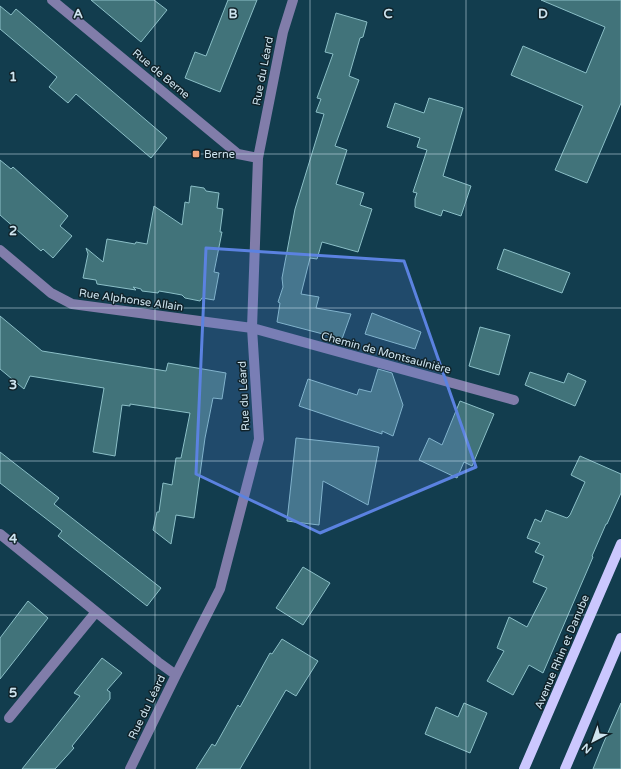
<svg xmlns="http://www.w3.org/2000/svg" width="621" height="769" viewBox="0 0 621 769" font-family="'Varela Round',sans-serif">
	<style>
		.building { fill: #41737a; stroke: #8bbfc7 }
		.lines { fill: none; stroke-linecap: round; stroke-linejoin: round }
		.minor { stroke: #817daa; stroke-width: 10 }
		.major { stroke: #cbc7fe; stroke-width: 10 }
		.marked { fill: #5b82e0; fill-opacity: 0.2; stroke: #5b82e0; stroke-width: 3; stroke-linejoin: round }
		.grid { fill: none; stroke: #cee4ef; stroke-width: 1; stroke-opacity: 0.55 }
		.poi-dot { fill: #f0a279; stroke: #102229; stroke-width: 1.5 }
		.labels { text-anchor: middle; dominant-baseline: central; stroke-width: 3; stroke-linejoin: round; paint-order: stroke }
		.street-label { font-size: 11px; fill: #cee4ef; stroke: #102229 }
		.poi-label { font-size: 11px; fill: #cee4ef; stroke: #102229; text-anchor: start }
		.grid-label { font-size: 13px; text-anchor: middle; font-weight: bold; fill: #cee4ef; stroke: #102229; stroke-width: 3; stroke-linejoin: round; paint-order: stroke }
	</style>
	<rect width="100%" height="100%" fill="#123d4e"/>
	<path class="building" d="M91 0H154L167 10 141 42Z
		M228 0H257L220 92 185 78 195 52 206 56Z
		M541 0H621V103L587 183 555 170 583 106 511 75 523 46 586 73 605 27Z
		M0 6 11 15 16 9 167 138 151 158 76 94 68 103 49 87 57 77 0 29Z
		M336 13 367 22 363 37 360 38 349 76 359 80 335 146 347 150 336 184 364 193 360 205 372 209 358 252 322 242 317 259 310 258 301 294 319 297 316 308 351 314 342 339 277 322 280 303 278 302 283 287 282 278 295 209 324 114 316 112 321 99 317 98 333 54 325 52Z
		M429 98 463 108 443 176 471 186 461 216 443 210 441 216 415 207V199L417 193 413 192 427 150 417 147 420 138 387 127 395 103 424 113Z
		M0 160 11 169 13 167 68 216 60 226 72 236 53 258 43 249 41 251 0 215Z
		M191 186 204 188 206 191 219 193 217 208 223 209 220 232H222L214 272 219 273 214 300 202 298 200 301 185 298 182 295 171 293 159 291 158 293 142 291 141 289 133 287 136 290 97 284 96 280 83 278 88 254 86 248 103 262 107 239 135 244 136 242 147 244 154 206 182 225 185 202 189 203Z
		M504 249 570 273 562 293 497 269Z
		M372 313 421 332 415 349 365 334Z
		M0 316 42 351 166 371 168 363 226 373 222 399 213 398 205 438 194 518 176 515 171 544 153 530 157 512H159L163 483 172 485 176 458H181L190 413 130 404V406L122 405 115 456 93 452 104 388 30 376 24 389 0 369Z
		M480 327 510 335 499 375 469 366Z
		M378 369 392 373 403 405 393 436 382 431V434L299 406 308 379 357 395 359 389 371 392Z
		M530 372 564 383 568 373 586 381 575 406 525 385Z
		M460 401 494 414 472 466 464 462 457 478 419 460 429 438 442 445Z
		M296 438 379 447 368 505 323 481 319 525 287 521Z
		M0 452 59 498 54 504 161 588 147 606 58 536 62 531 0 483Z
		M580 456 621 474V493L607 524H606L592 556 593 557 543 673 529 665 513 695 487 681 504 651 497 648 509 617 527 627 547 588 533 582 544 556 535 552 540 543 527 538 535 519 541 522 546 510 567 518 570 515 585 482 571 475Z
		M303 567 330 583 303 625 276 608Z
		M28 601 48 618 0 679V638Z
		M282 639 318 661 296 696 286 690 240 769H196L212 744 215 746 238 705 240 707 270 653 272 654Z
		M102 658 122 673 107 690 110 692V699L72 746 74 748 55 769H22L80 696 74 693Z
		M464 703 487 713 470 753 425 734 436 707 458 717Z
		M621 703V769H593L603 744Z"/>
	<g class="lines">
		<path class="minor" d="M52 0 238 154 258 158
			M0 250 51 293 72 304 252 328 514 400
			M0 534 158 662 176 675
			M9 718 96 612
			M130 769 176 675 220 589 259 439 252 328 258 158 283 32 293 0"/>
		<path class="major" d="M524 769 621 544
			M565 769 621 638"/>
	</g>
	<path class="marked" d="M206 248 404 261 476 467 320 533 196 474Z"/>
	<path class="grid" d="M155 0V769M310 0V769M466 0V769M0 154H621M0 308H621M0 461H621M0 615H621"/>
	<rect class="poi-dot" x="192" y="150" width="8" height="8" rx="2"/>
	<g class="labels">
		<g class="street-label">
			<text transform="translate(263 71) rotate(-79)">Rue du Léard</text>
			<text transform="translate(161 74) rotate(40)">Rue de Berne</text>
			<text transform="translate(131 300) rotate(8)">Rue Alphonse Allain</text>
			<text transform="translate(386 353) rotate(15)">Chemin de Montsaulnière</text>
			<text transform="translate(244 396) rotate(-93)">Rue du Léard</text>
			<text transform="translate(562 652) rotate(-67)">Avenue Rhin et Danube</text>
			<text transform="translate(147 707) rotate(-64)">Rue du Léard</text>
		</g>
		<g class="poi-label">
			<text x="204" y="154">Berne</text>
		</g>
	</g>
	<g class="grid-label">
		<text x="78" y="18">A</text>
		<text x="233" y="18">B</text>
		<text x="388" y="18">C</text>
		<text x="543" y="18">D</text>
		<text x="13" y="81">1</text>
		<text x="13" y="235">2</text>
		<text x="13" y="389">3</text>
		<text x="13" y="543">4</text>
		<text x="13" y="697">5</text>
	</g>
	<g transform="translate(593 741) rotate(221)" stroke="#102229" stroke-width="3" paint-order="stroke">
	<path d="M0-3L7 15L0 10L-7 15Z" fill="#cee4ef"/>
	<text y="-6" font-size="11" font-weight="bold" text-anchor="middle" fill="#cee4ef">N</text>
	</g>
</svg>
